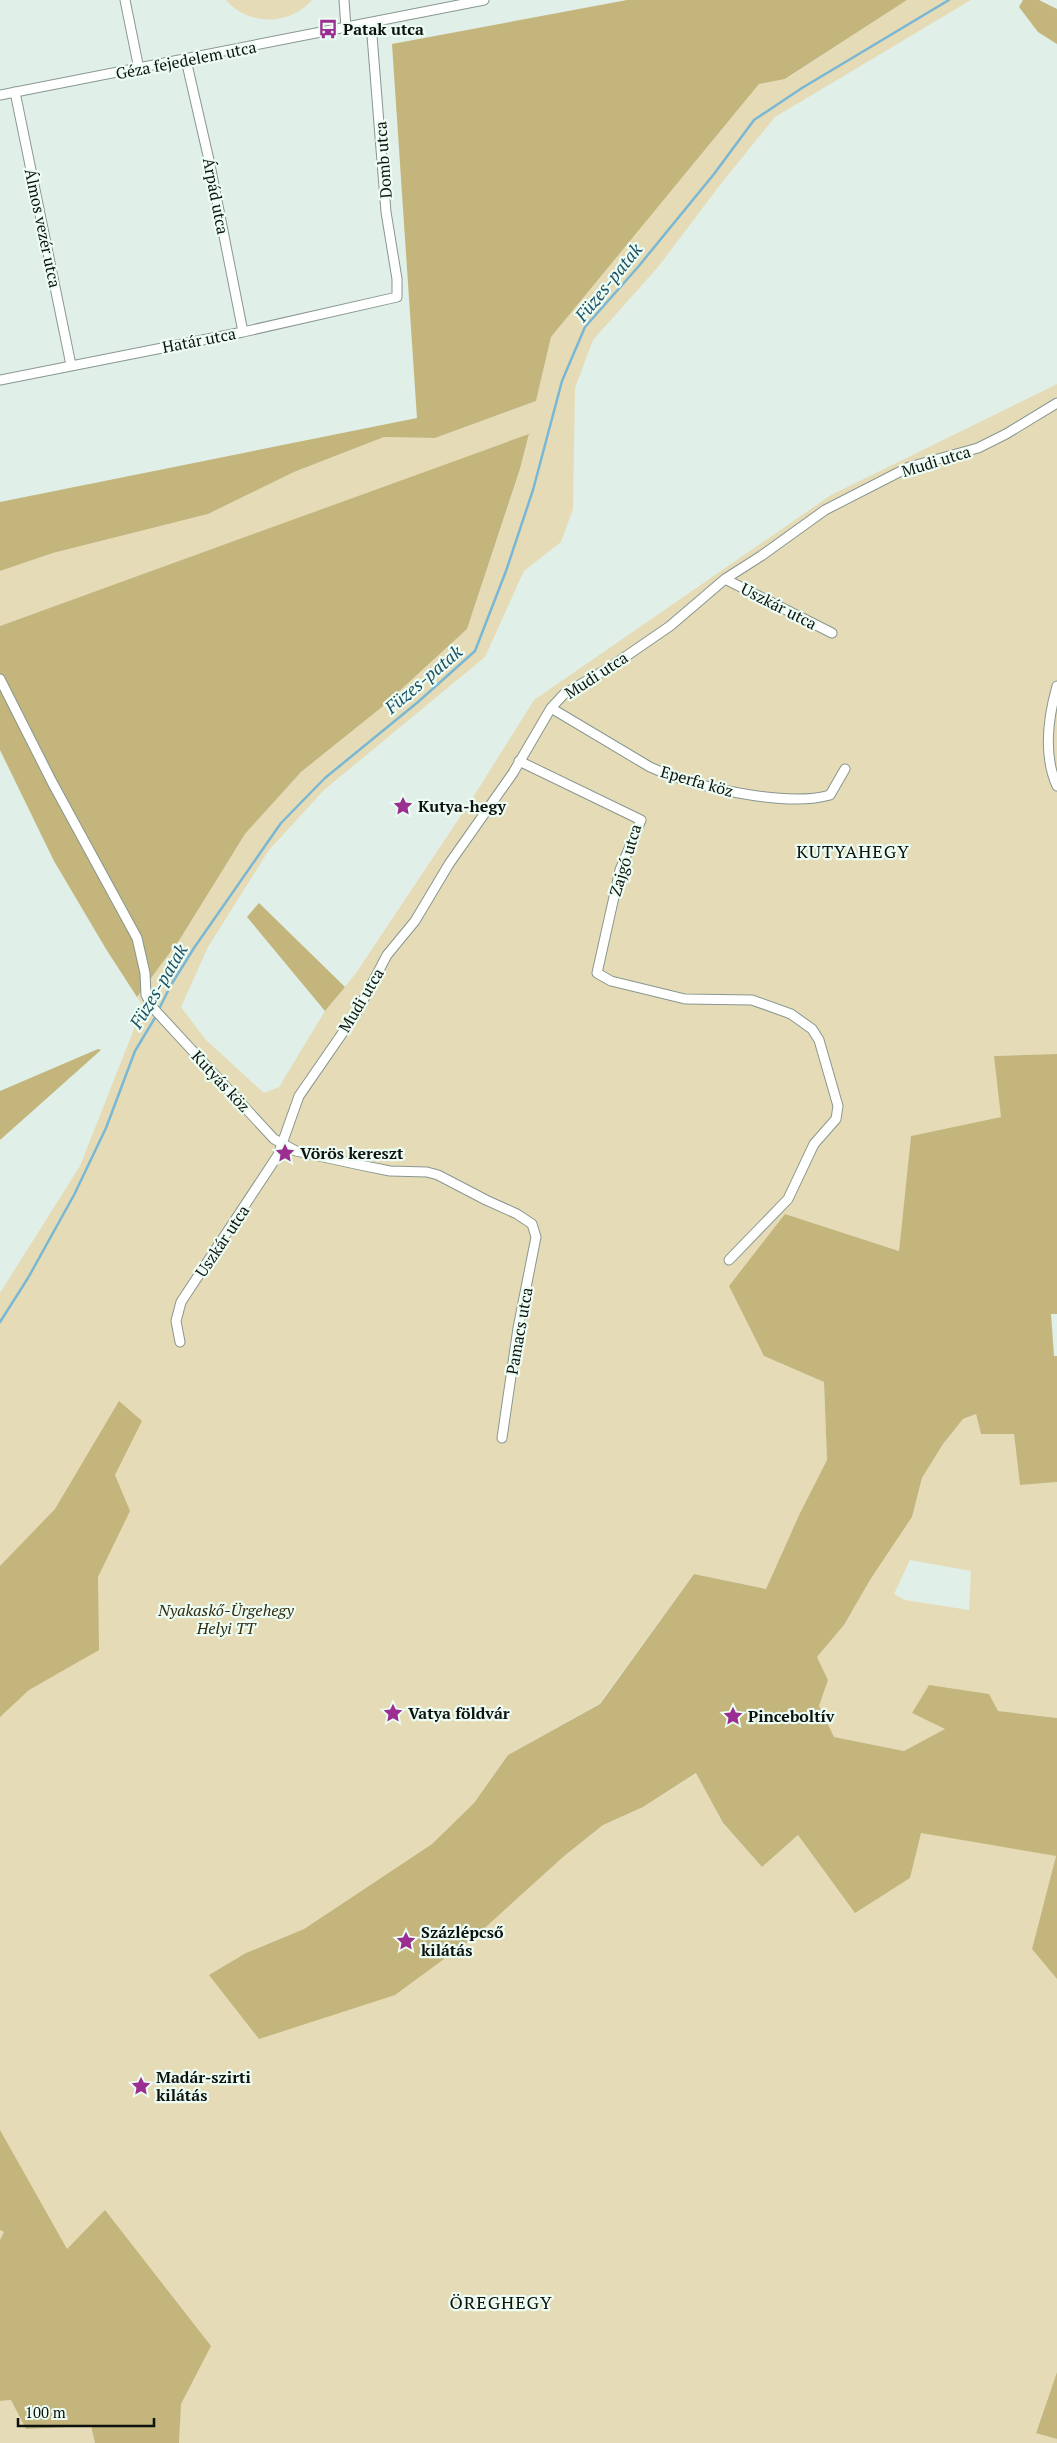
<svg xmlns="http://www.w3.org/2000/svg" width="1057" height="2443" viewBox="0 0 1057 2443" font-family="'PT Serif',serif">
	<style>
		.green { fill: #e5dcb7; fill-rule: evenodd }
		.forest { fill: #c4b57c }
		.lines { fill: none; stroke-linecap: round; stroke-linejoin: round }
		.stream { stroke: #79b7d5; stroke-width: 2.5 }
		.minor-casing { stroke: #88978f; stroke-width: 11 }
		.minor { stroke: #fff; stroke-width: 9 }
		.labels { text-anchor: middle; dominant-baseline: central; stroke-width: 4.5; stroke-linejoin: round; paint-order: stroke }
		.poi-label { font-size: 16px; font-weight: bold; fill: #0d120f; stroke: #edfdf4; text-anchor: start }
		.street-label { font-size: 16px; fill: #0d120f; stroke: #edfdf4 }
		.park-label { font-size: 16px; font-style: italic; fill: #332c11; stroke: #edfdf4 }
		.water-label { font-size: 18px; font-style: italic; fill: #1f5167; stroke: #edfdf4 }
		.neighbourhood-label { font-size: 18px; letter-spacing: 1px; fill: #0d120f; stroke: #edfdf4 }
	</style>
	<rect width="100%" height="100%" fill="#e0efe7"/>
	<path class="green" d="M226 0H312C289 26 248 26 226 0Z
		M907 0H971L775 117 720 185 658 267 593 340 575 388 573 509 561 542 524 571 485 657 324 790 269 850 208 947 181 1007 205 1039 264 1093 279 1087 325 1011 356 973 470 802 534 700 831 495 1057 384V1054L994 1056 1002 1117 911 1136 899 1251 785 1214 764 1356 824 1382 827 1460 800 1513 766 1589 694 1574 599 1704 508 1755 474 1803 432 1844 304 1929 246 1953 563 1857 603 1825 643 1807 697 1773 723 1824 762 1867 798 1835 855 1912 910 1878 920 1832 1056 1856 1032 1949 1057 1979V2372L1036 2432 1057 2439V2443H179L180 2426 0 2301V1293L80 1166 143 1006 137 997 180 939 245 834 301 772 382 707 467 629 520 470 529 435 0 626V571L53 553 208 514 294 472 384 437 435 438 536 401 551 337 759 84 786 79Z
		M976 1414 981 1434H1014L1020 1485 1057 1482V1718L998 1711 912 1713 946 1729 904 1751 833 1737 819 1706 828 1680 817 1657 844 1625 870 1580 912 1517 922 1478 943 1444 963 1419ZM910 1560 971 1571 969 1610 905 1600 894 1594Z
		M11 2400 26 2429 91 2426 95 2443H0V2401Z"/>
	<path class="forest" d="M627 0H907L785 79 759 84 551 337 536 401 435 438 384 437 294 472 208 514 53 553 0 571V502L417 418 392 44Z
		M1023 0H1039L1057 9V44L1038 32 1019 7Z
		M529 434 520 469 467 629 382 707 301 772 245 834 180 939 137 997 106 949 54 861 0 750V626Z
		M259 903 345 987 325 1011 247 917Z
		M98 1049 101 1050 0 1140V1091Z
		M1057 1054V1314H1051L1054 1356H1057V1482L1020 1485 1014 1434H981L976 1414 963 1419 943 1444 922 1478 912 1517 870 1580 844 1625 817 1657 828 1680 819 1706 834 1737 904 1751 945 1729 912 1713 929 1685 989 1694 998 1711 1057 1718V1979L1032 1949 1056 1856 921 1833 910 1878 855 1913 798 1835 762 1867 723 1823 696 1773 643 1807 603 1825 563 1857 478 1934 395 1995 259 2039 209 1975 246 1953 304 1929 432 1844 474 1803 508 1755 600 1704 694 1574 766 1589 800 1513 827 1460 824 1382 764 1356 729 1286 785 1214 899 1251 911 1136 1001 1117 994 1056Z
		M119 1401 142 1421 115 1475 130 1511 98 1577 99 1650 29 1690 0 1717V1566L55 1509Z
		M0 2130 67 2249 105 2210 211 2346 181 2404 179 2443H95L91 2426 26 2429 11 2400 0 2401V2240L4 2232 0 2230Z
		M1057 2372V2439L1036 2433Z"/>
	<g class="lines">
		<path class="stream" d="M158 1011 171 985 194 948 281 823 325 778 418 702 475 651 506 571 533 490 562 381 585 327 638 267 714 174 754 120 802 88 949 0
			M0 1322 28 1278 74 1195 106 1128 135 1051 156 1016"/>
		<defs>
			<path id="minor" d="M125 0 139 69
				M344 0 346 28
				M186 60 209 160 243 332
				M15 92 71 365
				M0 95 484 0
				M0 380 243 332 397 297V279L386 212 371 23
				M725 579 832 633
				M0 679 52 782 137 938 145 973 146 995 154 1009 274 1139 296 1151 360 1165 390 1171 427 1172 438 1175 486 1200 517 1214 532 1224 536 1237 518 1328 502 1438
				M1057 686C1048 718 1043 755 1057 786
				M551 708 650 767C692 786 785 808 830 795L845 769
				M519 761 641 820 620 870 597 973 611 981 685 999 752 1000 791 1014 812 1029 819 1040 838 1106 836 1119 814 1144 788 1199 729 1260
				M180 1342 176 1321 181 1302 278 1155 299 1096 357 1012 387 955 415 921 449 864 513 773 551 708 564 694 609 668 670 626 725 579 761 556 825 510 909 467 978 448 1006 434 1057 403"/>
		</defs>
		<use href="#minor" class="minor-casing"/>
		<use href="#minor" class="minor"/>
	</g>
	<defs>
		<symbol id="bus-bare" viewBox="-9 -9 18 18"><path d="M-5-6H5V4H4V6H2V4H-2V6H-4V4H-5ZM-3.5-4V0h7V-4ZM-3.5 1.2v1.5H-2V1.2ZM2 1.2v1.5H3.5V1.2Z" fill="#9a2f91" stroke="#edfdf4" stroke-width="2.5" paint-order="stroke"/></symbol>
		<symbol id="sight-bare" viewBox="-9 -9 18 18"><path d="M0-6L1.8-2.2L6-1.7L2.9 1.2L3.7 5.4L0 3.3L-3.7 5.4L-2.9 1.2L-6-1.7L-1.8-2.2Z" fill="#9a2f91" stroke="#edfdf4" stroke-width="2.5" paint-order="stroke"/></symbol>
	</defs>
	<g fill-rule="evenodd">
		<use href="#bus-bare" x="314" y="15" width="28" height="28"/>
		<use href="#sight-bare" x="389" y="792" width="28" height="28"/>
		<use href="#sight-bare" x="271" y="1139" width="28" height="28"/>
		<use href="#sight-bare" x="379" y="1699" width="28" height="28"/>
		<use href="#sight-bare" x="719" y="1702" width="28" height="28"/>
		<use href="#sight-bare" x="392" y="1927" width="28" height="28"/>
		<use href="#sight-bare" x="127" y="2072" width="28" height="28"/>
	</g>
	<g class="labels">
		<g class="poi-label">
			<text x="343" y="29">Patak utca</text>
			<text x="418" y="806">Kutya-hegy</text>
			<text x="300" y="1153">Vörös kereszt</text>
			<text x="408" y="1713">Vatya földvár</text>
			<text x="748" y="1716">Pinceboltív</text>
			<text x="421" y="1932">Százlépcső<tspan x="421" dy="18">kilátás</tspan></text>
			<text x="156" y="2077">Madár-szirti<tspan x="156" dy="18">kilátás</tspan></text>
		</g>
		<g class="street-label">
			<text transform="translate(186 60) rotate(-11)">Géza fejedelem utca</text>
			<text transform="translate(383 160) rotate(-94)">Domb utca</text>
			<text transform="translate(216 196) rotate(79)">Árpád utca</text>
			<text transform="translate(43 228) rotate(78)">Álmos vezér utca</text>
			<text transform="translate(199 340) rotate(-11)">Határ utca</text>
			<text transform="translate(936 461) rotate(-17)">Mudi utca</text>
			<text transform="translate(779 606) rotate(27)">Uszkár utca</text>
			<text transform="translate(596 675) rotate(-33)">Mudi utca</text>
			<text transform="translate(697 781) rotate(16)">Eperfa köz</text>
			<text transform="translate(625 860) rotate(-73)">Zajgó utca</text>
			<text transform="translate(361 1000) rotate(-59)">Mudi utca</text>
			<text transform="translate(221 1081) rotate(47)">Kutyás köz</text>
			<text transform="translate(222 1241) rotate(-56)">Uszkár utca</text>
			<text transform="translate(519 1331) rotate(-80)">Pamacs utca</text>
		</g>
		<g class="park-label">
			<text x="226" y="1610">Nyakaskő-Ürgehegy<tspan x="226" dy="18">Helyi TT</tspan></text>
		</g>
		<g class="water-label">
			<text transform="translate(608 282) rotate(-51)">Füzes-patak</text>
			<text transform="translate(423 679) rotate(-40)">Füzes-patak</text>
			<text transform="translate(158 986) rotate(-59)">Füzes-patak</text>
		</g>
		<g class="neighbourhood-label">
			<text x="853" y="851">KUTYAHEGY</text>
			<text x="501" y="2302">ÖREGHEGY</text>
		</g>
	</g>
	<path d="M18 2418v8h136v-8" fill="none" stroke="#0d120f" stroke-width="2.5"/>
	<text x="25" y="2418" font-size="15" fill="#0d120f" stroke="#edfdf4" stroke-width="4" paint-order="stroke">100 m</text>
</svg>
